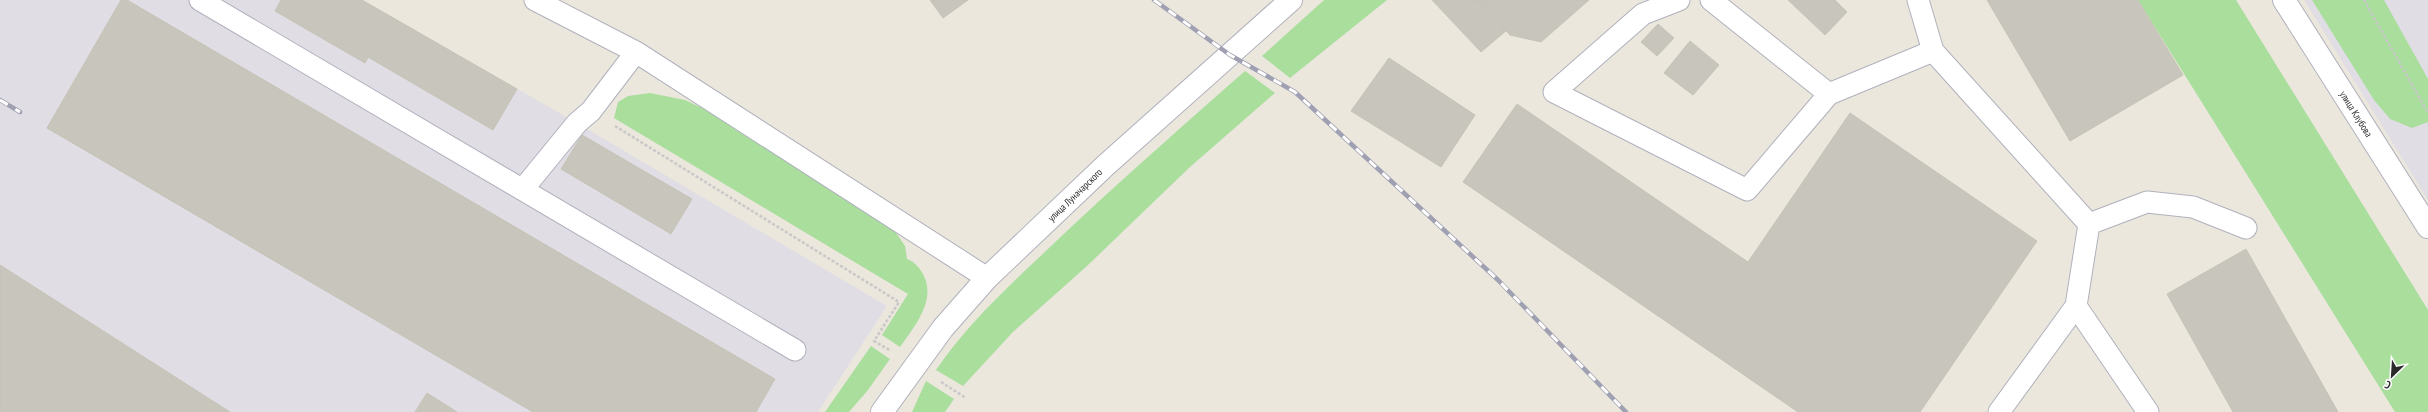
<svg xmlns="http://www.w3.org/2000/svg" width="2428" height="412" viewBox="0 0 2428 412" font-family="'PT Sans Narrow',sans-serif">
	<style>
		.industrial { fill: #e0dde4 }
		.green { fill: #a9de9d }
		.building { fill: #c7c5bc; stroke: #c6c3b7 }
		.lines { fill: none; stroke-linecap: round; stroke-linejoin: round }
		.lane-casing { stroke: #b0b1bd; stroke-width: 23 }
		.street-casing { stroke: #b0b1bd; stroke-width: 24 }
		.secondary-casing { stroke: #b0b1bd; stroke-width: 24 }
		.path { stroke: #c8c8c8; stroke-width: 2.5; stroke-dasharray: 3 2; stroke-linecap: butt }
		.lane { stroke: #fff; stroke-width: 21 }
		.street { stroke: #fff; stroke-width: 22 }
		.secondary { stroke: #fff; stroke-width: 22 }
		.rail-casing { stroke: #a0a0b3; stroke-width: 4.5 }
		.rail { stroke: #fff; stroke-width: 3; stroke-dasharray: 9; stroke-linecap: butt }
		.labels { text-anchor: middle; dominant-baseline: central; stroke-width: 3; stroke-linejoin: round; paint-order: stroke }
		.street-label { font-size: 10px; fill: #2a2a2a; stroke: #fff }
	</style>
	<rect width="100%" height="100%" fill="#ebe7dd"/>
	<path class="industrial" d="M0 0H362L577 123 887 306 818 412H0Z
		M2304 0H2428V200Z"/>
	<path class="green" d="M1324 0H1387L1290 78 1262 56Z
		M2138 0H2236L2428 310V412H2395Z
		M2312 0H2384L2428 79V122L2412 128 2390 119 2374 100Z
		M1245 71 1275 93 1190 167 1087 266 1013 332 963 386 936 370C967 324 1009 286 1049 248 1113 187 1179 129 1245 71Z
		M650 93 685 100 702 108 890 224 905 246 907 259C915 262 920 268 924 276 936 301 914 327 900 347L882 335 908 294 614 118 618 102 628 96Z
		M871 346 890 359 868 390 849 412H825Z
		M926 381 954 399 945 412H912Z"/>
	<path class="building" d="M121 0H127L775 379 756 412H533L47 128Z
		M281 0H362L517 89 493 130 368 57 365 63 275 11Z
		M930 0H968L943 18Z
		M1432 0H1479L1507 30 1481 52Z
		M1479 0H1589L1541 42 1510 35Z
		M1788 0H1835L1847 12 1825 35Z
		M1987 0H2138L2183 75 2070 141Z
		M1658 24 1674 38 1657 56 1641 42Z
		M1690 41 1719 65 1693 95 1664 73Z
		M1389 58 1475 115 1441 167 1351 111Z
		M1517 104 1748 262 1850 113 2037 241 1920 412H1798L1463 182Z
		M582 135 692 199 671 234 561 169Z
		M2246 249 2338 412H2233L2167 294Z
		M0 265 230 412H0Z
		M427 393 457 412H415Z"/>
	<g class="lines">
		<defs>
			<path id="lane" d="M200 0 795 350
				M535 0 636 52 987 278
				M1679 0 1643 14 1554 92 1747 190 1829 94
				M1711 0 1829 94 1933 51
				M1918 0 1933 51 2089 224 2147 202 2193 207 2246 228
				M523 189 577 123 591 111 636 52
				M2089 224 2076 306 2148 412
				M1999 412 2076 306"/>
			<path id="street" d="M882 412 943 328 987 278 1106 165 1291 0"/>
			<path id="secondary" d="M2284 0 2428 227"/>
		</defs>
		<use href="#lane" class="lane-casing"/>
		<use href="#street" class="street-casing"/>
		<use href="#secondary" class="secondary-casing"/>
		<path class="path" d="M2364 0 2428 113
			M615 126 899 302 874 341 891 351
			M941 382 966 398"/>
		<use href="#lane" class="lane"/>
		<use href="#street" class="street"/>
		<use href="#secondary" class="secondary"/>
		<defs>
			<path id="rail" d="M1154 0 1230 55 1295 92 1498 280 1626 412
				M0 100 20 112"/>
		</defs>
		<use href="#rail" class="rail-casing"/>
		<use href="#rail" class="rail"/>
	</g>
	<g class="labels">
		<g class="street-label">
			<text transform="translate(2356 114) rotate(58)">улица Клубова</text>
			<text transform="translate(1075 195) rotate(-44)">улица Луначарского</text>
		</g>
	</g>
	<g transform="translate(2392 376) rotate(205)" stroke="#ffffff" stroke-width="3" paint-order="stroke">
	<path d="M0-3L7 15L0 10L-7 15Z" fill="#2a2a2a"/>
	<text y="-6" font-size="11" font-weight="bold" text-anchor="middle" fill="#2a2a2a">С</text>
	</g>
</svg>
